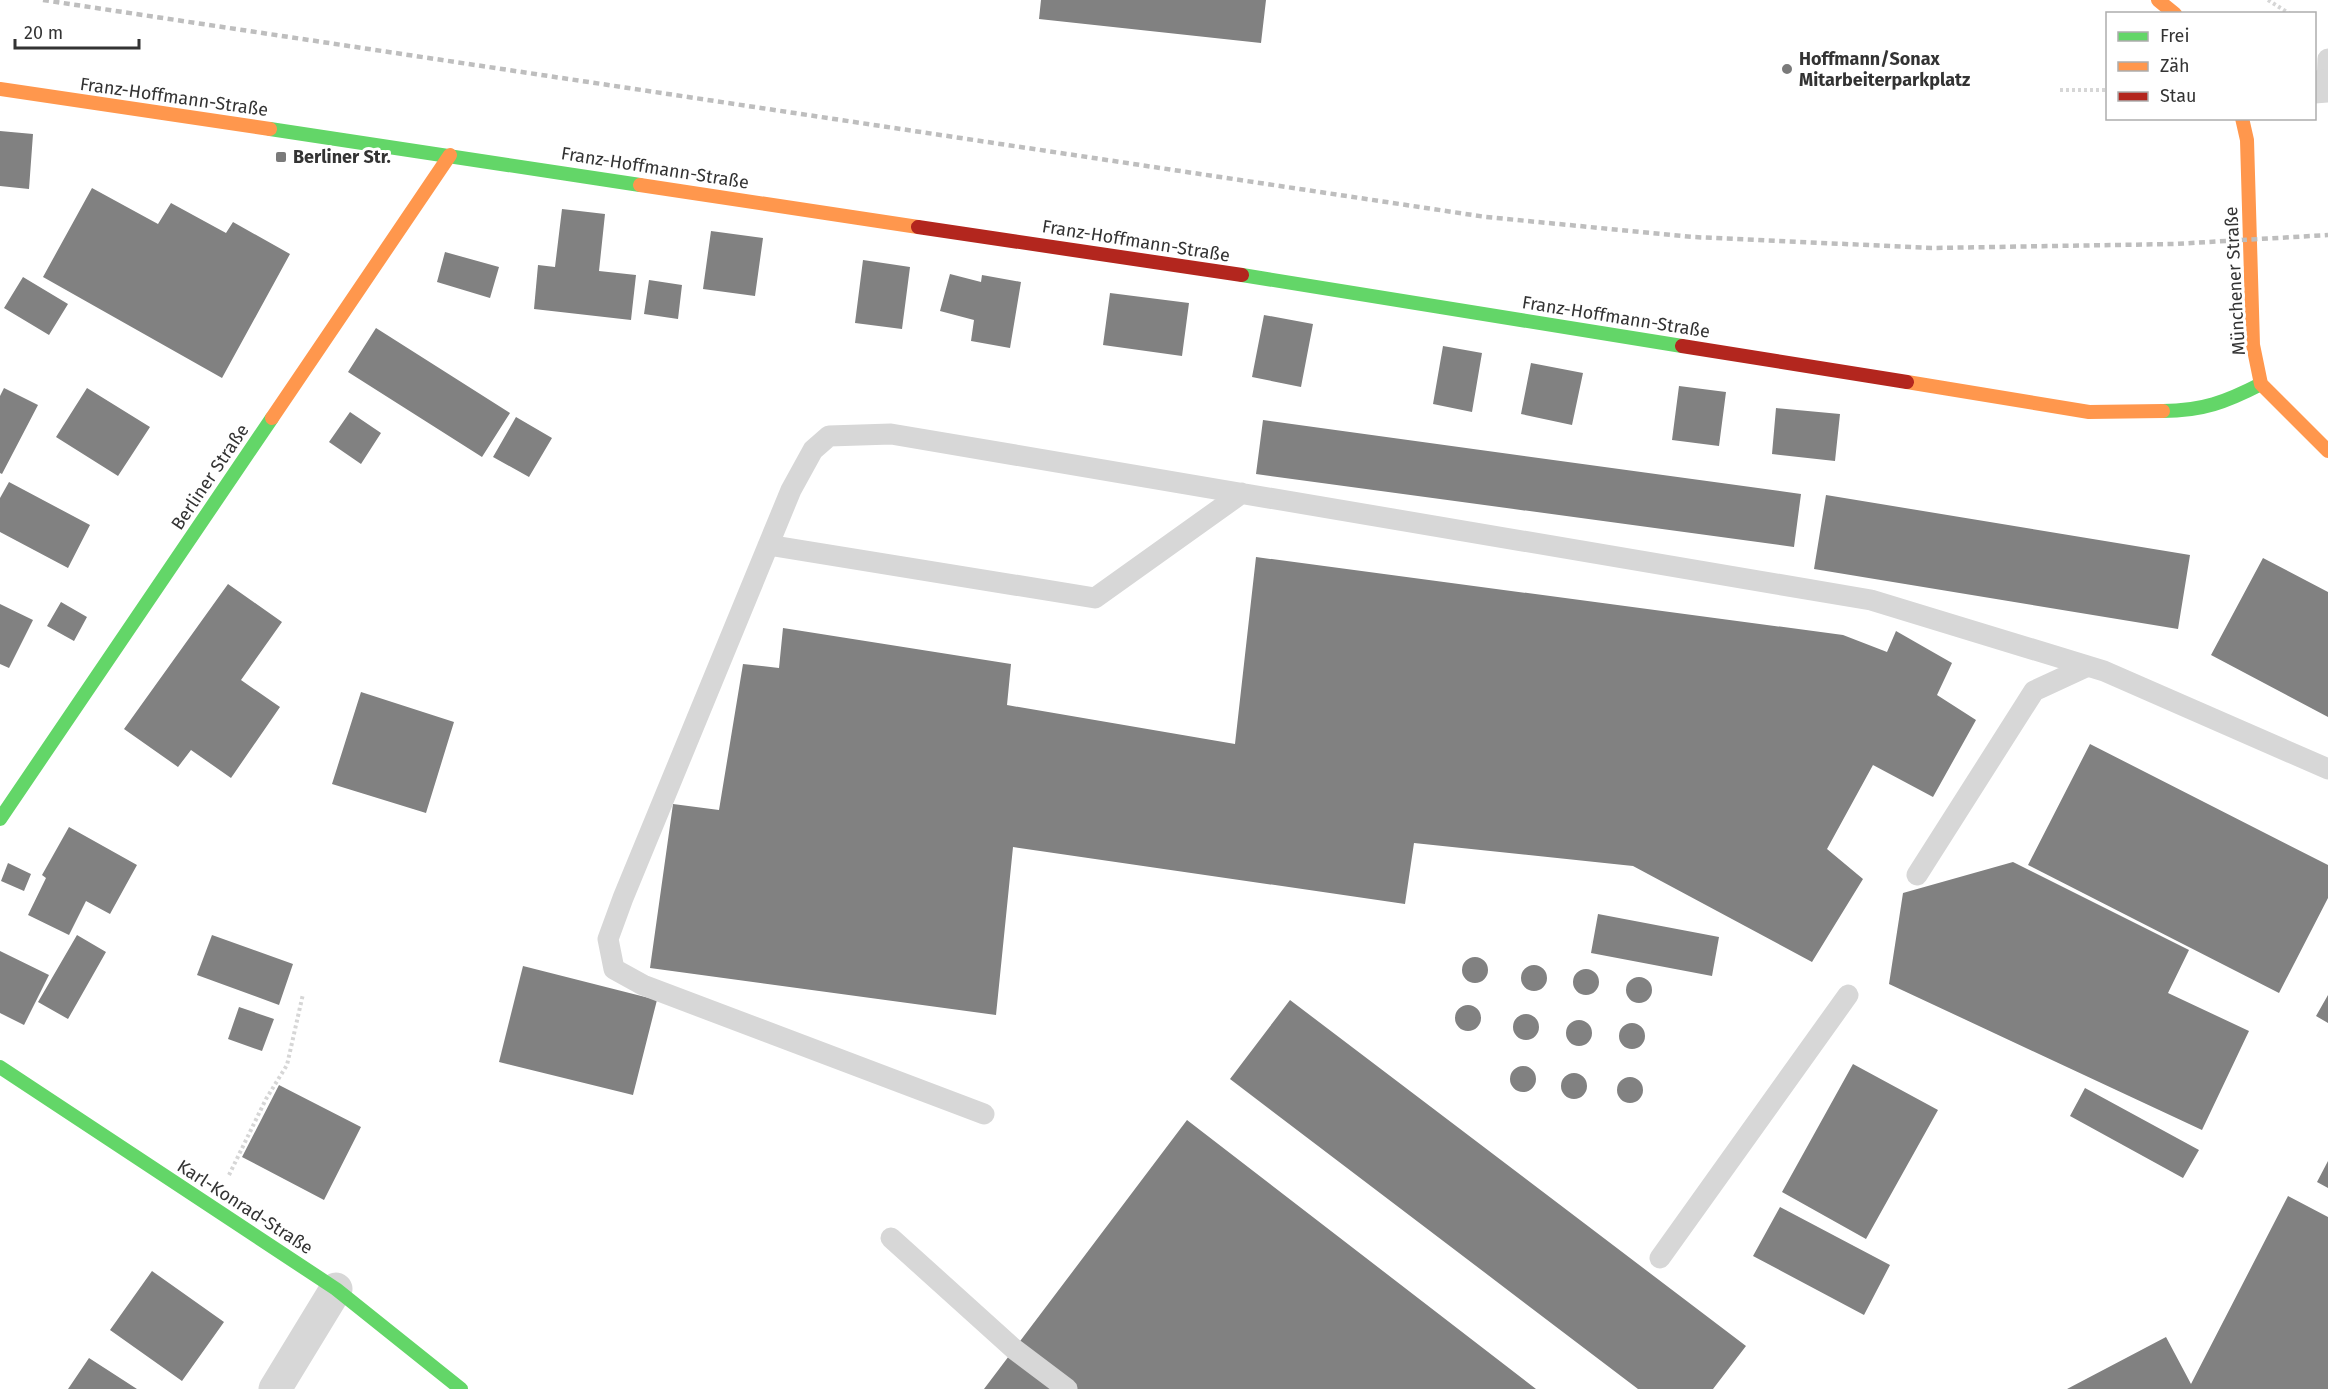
<svg xmlns="http://www.w3.org/2000/svg" width="2328" height="1389" viewBox="0 0 2328 1389" font-family="'Fira Sans',sans-serif">
	<style>
		.building { fill: #818181 }
		.lines { fill: none; stroke-linecap: round; stroke-linejoin: round }
		.path { stroke: #d6d6d6; stroke-width: 4; stroke-dasharray: 3 3; stroke-linecap: butt }
		.lane { stroke: #d7d7d7; stroke-width: 21 }
		.street { stroke: #d7d7d7; stroke-width: 33 }
		.fast { stroke: #63d668; stroke-width: 14 }
		.slow { stroke: #ff974d; stroke-width: 14 }
		.jam { stroke: #b3261e; stroke-width: 14 }
		.rail { stroke: #bebebe; stroke-width: 4.5; stroke-dasharray: 6 4.5; stroke-linecap: butt }
		.poi-dot { fill: #7a7a7a; stroke: #fff; stroke-width: 2 }
		.labels { text-anchor: middle; dominant-baseline: central; stroke-width: 6; stroke-linejoin: round; paint-order: stroke }
		.poi-label { font-size: 18px; font-weight: bold; fill: #333; stroke: #fff; text-anchor: start }
		.street-label { font-size: 18px; fill: #333; stroke: #fff }
	</style>
	<rect width="100%" height="100%" fill="#fff"/>
	<path class="building" d="M1041 0H1266L1261 43 1039 19Z
		M0 131 33 134 29 189 0 186Z
		M92 188 158 224 171 203 226 233 233 222 290 254 222 378 43 277Z
		M562 209 605 214 599 271 636 275 631 320 534 309 538 265 555 267Z
		M711 231 763 238 755 296 703 289Z
		M445 252 499 267 490 298 437 282Z
		M863 260 910 267 902 329 855 323Z
		M950 274 981 282 982 275 1021 282 1010 348 971 341 974 320 940 311Z
		M23 277 68 304 49 335 4 308Z
		M649 280 682 285 678 319 644 314Z
		M1110 293 1189 303 1182 356 1103 345Z
		M1264 315 1313 324 1301 387 1252 377Z
		M376 328 510 413 482 457 348 372Z
		M1443 346 1482 353 1472 412 1433 404Z
		M1531 363 1583 373 1572 425 1521 414Z
		M1679 386 1726 392 1719 446 1672 440Z
		M4 388 38 405 2 474 0 473V396Z
		M87 388 150 427 118 476 56 437Z
		M1776 408 1840 414 1835 461 1772 454Z
		M350 412 381 433 361 464 329 442Z
		M516 417 552 438 529 477 493 457Z
		M1263 420 1801 494 1794 547 1256 474Z
		M9 482 90 525 68 568 0 532V498Z
		M1826 495 2190 555 2178 629 1814 569Z
		M1256 557 1843 635 1887 652 1896 631 1952 663 1937 695 1976 720 1933 797 1873 765 1827 849 1863 879 1812 962 1633 866 1414 843 1405 904 1013 847 996 1015 650 968 673 804 719 810 743 664 779 668 783 628 1011 664 1007 705 1235 744Z
		M2263 558 2328 592V717L2211 655Z
		M228 584 282 622 241 680 280 707 231 778 191 750 178 767 124 729Z
		M61 602 87 617 74 641 47 626Z
		M0 604 33 620 9 668 0 664Z
		M361 692 454 722 426 813 332 784Z
		M2090 744 2328 865V898L2279 993 2028 865Z
		M69 827 137 865 110 914 86 901 69 935 28 915 46 878 42 875Z
		M2013 862 2189 950 2168 993 2249 1031 2202 1130 1889 984 1903 893Z
		M8 863 31 874 24 891 1 881Z
		M1598 914 1719 937 1712 976 1591 953Z
		M77 935 106 952 68 1019 38 1002Z
		M212 935 293 964 279 1005 197 975Z
		M0 951 49 975 24 1025 0 1013Z
		M1462 970a13 13 0 1 1 26 0a13 13 0 1 1-26 0Z
		M1521 978a13 13 0 1 1 26 0a13 13 0 1 1-26 0Z
		M523 966 657 1000 633 1095 499 1062Z
		M1573 982a13 13 0 1 1 26 0a13 13 0 1 1-26 0Z
		M1626 990a13 13 0 1 1 26 0a13 13 0 1 1-26 0Z
		M2328 995V1023L2316 1016Z
		M1290 1000 1746 1346 1713 1389H1638L1230 1079Z
		M1455 1018a13 13 0 1 1 26 0a13 13 0 1 1-26 0Z
		M239 1007 274 1019 262 1051 228 1039Z
		M1513 1027a13 13 0 1 1 26 0a13 13 0 1 1-26 0Z
		M1566 1033a13 13 0 1 1 26 0a13 13 0 1 1-26 0Z
		M1619 1036a13 13 0 1 1 26 0a13 13 0 1 1-26 0Z
		M1853 1064 1938 1110 1866 1239 1782 1192Z
		M1510 1079a13 13 0 1 1 26 0a13 13 0 1 1-26 0Z
		M1561 1086a13 13 0 1 1 26 0a13 13 0 1 1-26 0Z
		M1617 1090a13 13 0 1 1 26 0a13 13 0 1 1-26 0Z
		M279 1085 361 1127 324 1200 242 1157Z
		M2085 1088 2199 1150 2183 1178 2070 1116Z
		M1187 1120 1536 1389H984Z
		M2328 1161V1188L2317 1182Z
		M2288 1196 2328 1217V1389H2067L2166 1337 2191 1384Z
		M1780 1207 1890 1265 1864 1315 1753 1256Z
		M152 1271 224 1322 182 1381 110 1330Z
		M89 1358 137 1389H68Z"/>
	<g class="lines">
		<path class="path" d="M2268 0 2290 14
			M2060 90H2108
			M229 1175 266 1099 287 1065 303 994"/>
		<path class="lane" d="M2327 86 2328 59
			M768 545 1095 598 1242 493
			M1917 875 2034 691 2088 666
			M984 1114 643 985 614 969 608 939 623 898 791 490 813 450 829 436 891 434 1871 600 2104 671 2328 769
			M891 1238 1014 1349 1067 1389
			M1660 1258 1848 995"/>
		<path class="street" d="M2314 87 2328 86
			M275 1389 336 1289"/>
		<path class="fast" d="M270 129 640 185
			M1242 275 1682 346
			M2163 411C2202 411 2226 402 2261 384
			M0 819 272 418
			M0 1067 336 1289 461 1389"/>
		<path class="slow" d="M2158 0 2175 14
			M0 89 270 129
			M2242 118 2247 140 2253 345 2261 384 2328 451
			M640 185 918 227
			M1907 382 2089 412 2163 411
			M272 418 450 155"/>
		<path class="jam" d="M918 227 1242 275
			M1682 346 1907 382"/>
		<path class="rail" d="M43 0 1486 217 1693 237 1932 248 2174 244 2328 235"/>
	</g>
	<g class="poi-dot">
		<circle cx="1787" cy="69" r="6"/>
		<rect x="275" y="151" width="12" height="12" rx="3"/>
	</g>
	<g class="labels">
		<g class="poi-label">
			<text x="1799" y="59">Hoffmann/Sonax<tspan x="1799" dy="21">Mitarbeiterparkplatz</tspan></text>
			<text x="293" y="157">Berliner Str.</text>
		</g>
		<g class="street-label">
			<text transform="translate(174 97) rotate(8)">Franz-Hoffmann-Straße</text>
			<text transform="translate(655 168) rotate(9)">Franz-Hoffmann-Straße</text>
			<text transform="translate(1136 241) rotate(9)">Franz-Hoffmann-Straße</text>
			<text transform="translate(2235 281) rotate(-93)">Münchener Straße</text>
			<text transform="translate(1616 317) rotate(9)">Franz-Hoffmann-Straße</text>
			<text transform="translate(210 477) rotate(-56)">Berliner Straße</text>
			<text transform="translate(245 1207) rotate(33)">Karl-Konrad-Straße</text>
		</g>
	</g>
	<rect x="2106" y="12" width="210" height="108" fill="#ffffff" stroke="#adadad" stroke-width="1.5"/>
	<rect x="2118" y="32" width="30" height="9" fill="#63d668" stroke="#adadad" stroke-width="1.5"/>
	<text x="2160" y="42" font-size="18" fill="#333333">Frei</text>
	<rect x="2118" y="62" width="30" height="9" fill="#ff974d" stroke="#adadad" stroke-width="1.5"/>
	<text x="2160" y="72" font-size="18" fill="#333333">Zäh</text>
	<rect x="2118" y="92" width="30" height="9" fill="#b3261e" stroke="#adadad" stroke-width="1.5"/>
	<text x="2160" y="102" font-size="18" fill="#333333">Stau</text>
	<path d="M15 39v9h124v-9" fill="none" stroke="#333333" stroke-width="3"/>
	<text x="24" y="39" font-size="18" fill="#333333" stroke="#ffffff" stroke-width="4.5" paint-order="stroke">20 m</text>
</svg>
